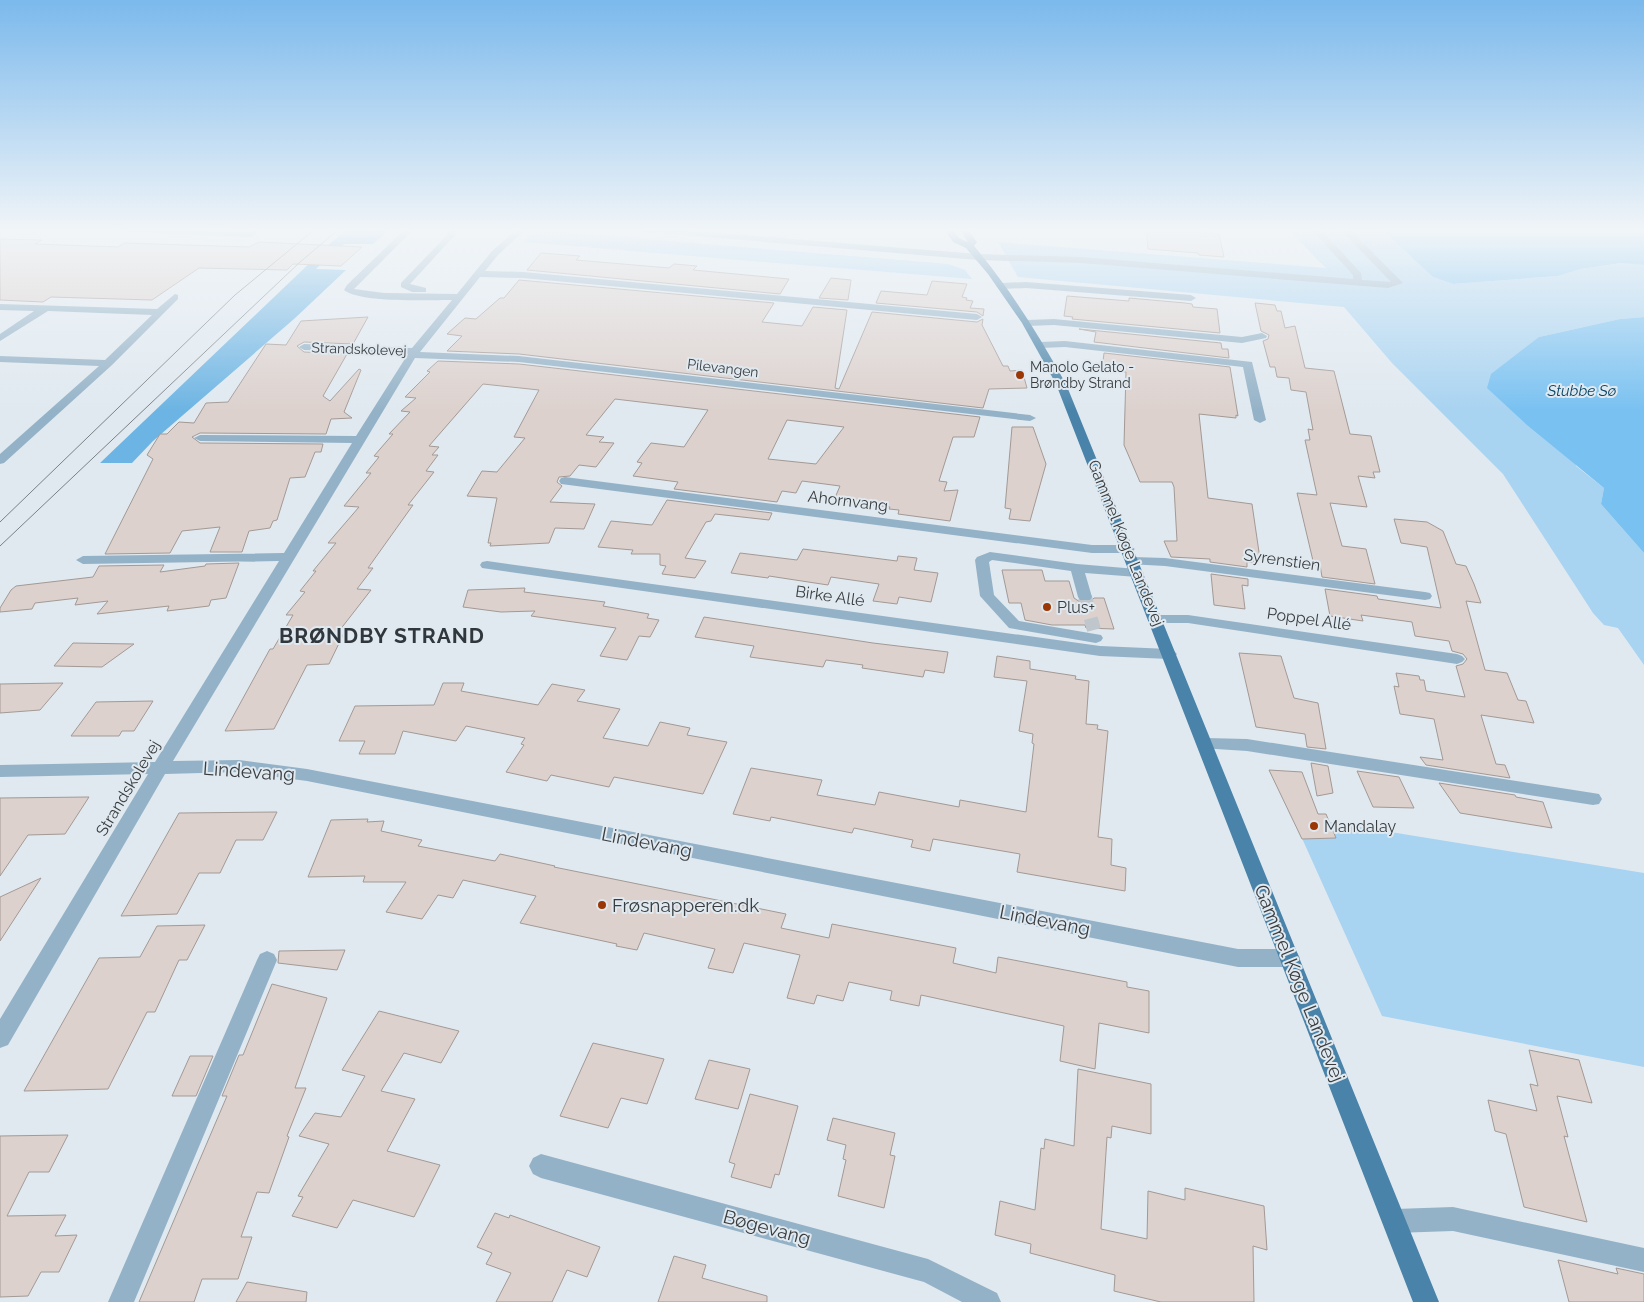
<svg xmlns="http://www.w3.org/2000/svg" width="1644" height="1302" viewBox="0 0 1644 1302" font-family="Raleway,sans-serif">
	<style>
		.green { fill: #a8d3f1 }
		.forest { fill: #6cb4e3 }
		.water { fill: #79c1f1 }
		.building { fill: #dcd1cd; stroke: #a39995; fill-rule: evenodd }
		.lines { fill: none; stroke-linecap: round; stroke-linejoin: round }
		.minor-tunnel { stroke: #bfc7cd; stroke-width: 14; stroke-dasharray: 14 8; stroke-linecap: butt }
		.minor { fill: #94b2c7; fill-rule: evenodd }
		.major { fill: #4983a9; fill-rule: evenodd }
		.tram { stroke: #7a8084; stroke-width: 1 }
		.poi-dot { fill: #9b3605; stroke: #e0e9f0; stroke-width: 2 }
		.labels { text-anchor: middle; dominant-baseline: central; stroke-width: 4; stroke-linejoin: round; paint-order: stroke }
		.far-street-label { font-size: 14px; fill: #393d3f; stroke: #e0e9f0 }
		.far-poi-label { font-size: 14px; fill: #393d3f; stroke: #e0e9f0; text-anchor: start }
		.far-water-label { font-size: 15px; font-style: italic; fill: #084363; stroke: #e0e9f0 }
		.street-label { font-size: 16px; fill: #393d3f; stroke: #e0e9f0 }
		.poi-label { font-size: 16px; fill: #393d3f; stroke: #e0e9f0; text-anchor: start }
		.near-street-label { font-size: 19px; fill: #393d3f; stroke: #e0e9f0 }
		.near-poi-label { font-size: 19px; fill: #393d3f; stroke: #e0e9f0; text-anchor: start }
		.district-label { font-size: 21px; font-weight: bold; letter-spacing: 1px; fill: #31383d; stroke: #e0e9f0 }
	</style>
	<rect width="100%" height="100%" fill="#e0e9f0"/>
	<path class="green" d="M1287 229H1381L1433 277 1453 284 1558 276 1581 269 1622 263 1644 265V317L1620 319 1539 337 1576 466 1604 488 1601 504 1644 553V665L1618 628 1604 625 1593 613 1503 474 1392 363 1344 307 1018 277 998 242 1326 268Z
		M548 231 948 264 965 270 972 279 522 242 531 235Z
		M1292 816 1644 873V1067L1382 1016Z"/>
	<path class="forest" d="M347 229H390L373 244H344L336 251 318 254Z
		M316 257 324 261 316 269 346 270 294 319 153 441 132 463H100Z"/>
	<path class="water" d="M1381 229H1644V265L1621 263 1581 269 1558 276 1453 284 1433 277Z
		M1644 317V553L1601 504 1604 488 1527 425 1487 388 1491 374 1539 337 1620 319Z"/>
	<path class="building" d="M1146 229H1205L1206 233 1219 234 1224 257 1199 255 1198 253 1148 249Z
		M0 239 42 240 35 244 118 247 124 243 249 247 259 242 362 247 341 266 293 264 287 270 199 268 152 300 51 297 43 302 0 300Z
		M541 253 580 256 576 260 669 268 674 264 697 266 693 270 789 279 780 294 527 270Z
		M831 278 851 280 848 300 819 298Z
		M519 280 774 303 762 322 802 326 813 307 847 310 835 388 839 389 872 312 977 322 983 319 982 325 1003 366H1008L1010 371 1022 370 1027 388 989 389 983 408 519 354 447 351 462 336 447 334 465 318 476 319 500 298H504Z
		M932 281 967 284 962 297 967 298 966 300 973 301 970 308 984 309 983 316 977 312 876 303 881 291 927 295Z
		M1067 296 1129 301V298L1185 303 1192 304 1193 307 1217 309 1220 333 1072 319 1073 317 1064 316Z
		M1255 303 1275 305 1277 311H1281L1285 328 1295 326 1305 368 1334 371 1350 434 1371 436 1380 472H1373L1375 478 1358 476 1367 507 1330 503 1342 546 1366 549 1375 584 1322 577 1320 565H1314L1297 493 1317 495 1305 440H1310L1308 429 1313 430 1306 392 1291 390 1289 378 1277 377 1275 367H1270L1263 341 1268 339 1269 335 1261 331Z
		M368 317 353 344 304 342 297 346 304 352 347 354 323 396 330 401 359 369 361 370 344 412 352 418 331 419 326 434 200 433 192 437 200 443 323 444 321 452H315L305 477 290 478 277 520 273 521 270 528 249 531 242 552H210L220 527 182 531 170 553 105 554 153 459 147 455 160 434H167L179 422 194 423 206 403 228 402 266 344 286 345 301 321Z
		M1079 329 1221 343 1222 349H1228L1229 358 1094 342 1096 332Z
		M1104 353 1230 367 1238 416 1236 415V418L1199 414 1208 498 1252 504 1260 559H1253L1254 563 1247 562V567L1210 562V559L1171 557 1164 541H1177L1174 487 1172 482H1140L1124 445 1126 372 1102 370Z
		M438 361 519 364 980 417 974 437H953L939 481 947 482 944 491 958 490 950 521 898 514 899 510 889 509 890 507 834 500 840 486 802 481 796 493 782 491 777 502 674 489 678 482 633 476 642 463 637 462 651 443 684 447 708 410 615 399 586 435 604 437 599 442 614 443 596 467 579 465 570 476 559 477 557 482 562 486 550 502 595 504 584 529 555 528 549 543 490 546 491 543H488L497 498 467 496 482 471 497 472 525 438 514 437 539 390 483 384 429 446 439 447 432 455H438L426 471 434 472 408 505H413L368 568H373L357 589 371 590 336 635H343L329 664 307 665 274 729 225 731 270 649H273L293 615H286L305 592 300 591 316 571H313L336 543H328L359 507 344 506 371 473H366L379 457 374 456 393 434H389L410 412 401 411 416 398 405 397 430 372 427 371ZM787 420 844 427 816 464 768 459Z
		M1012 427H1033L1046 464 1030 521 1009 519 1011 509 1005 508Z
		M667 500 772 513 769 520 715 514 711 521 706 522 685 558 706 561 695 578 662 574 666 566 660 565V554H631L633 550 598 547 611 521 652 525Z
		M1394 519 1427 522 1443 531 1456 564 1466 566 1474 584 1481 603 1466 601 1485 670 1507 673 1518 700 1526 701 1534 723 1481 715 1496 764 1505 765 1510 778 1426 765 1420 757 1443 760 1434 719 1400 714 1394 686 1399 687 1396 673 1419 676 1420 680H1424L1426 691 1465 697 1456 666 1463 664 1467 659 1463 654 1452 651 1449 641 1415 636 1412 622 1361 615 1363 621 1330 616 1325 589 1377 596 1378 599 1441 608 1427 547 1401 543Z
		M803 549 897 561 898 556 917 558 914 570 938 573 931 602 899 597 897 604 873 601 879 584 831 577 828 585 769 576 768 578 731 573 740 553 797 560Z
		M239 563 226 598 211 600 209 606 167 611 169 606 97 614 108 601 75 605 78 598 35 603 32 609 0 612V608L11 590 16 586 93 577 99 566 164 565 160 572 205 566 206 564Z
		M1002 570H1042L1045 581H1069L1074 598 1080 602H1090L1094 598H1104L1114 629 1086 628 1085 625H1052L1025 620 1021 603H1009Z
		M1211 574 1248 579V586L1242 585 1245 609 1214 605Z
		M525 588 524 592 605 602 603 606 649 614 647 618 659 620 650 637 639 636 627 660 600 656 616 628 531 616 535 611 501 612 463 607 468 590Z
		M704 617 873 643 948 652 944 673 925 670 923 677 862 668 863 665 826 660 823 667 750 657 754 646 695 637Z
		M73 643 134 644 102 667 54 666Z
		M1239 653 1281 656 1294 698 1318 703 1326 749 1307 747 1305 734 1256 727Z
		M997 656 1030 661V669L1076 676 1075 679 1089 681 1086 724 1098 725 1097 729 1108 731 1098 837 1112 839 1111 865 1126 868 1125 891 1017 872 1020 854 933 839 930 851 911 847 913 840 854 828 852 833 771 817 770 821 733 814 751 768 822 780 817 795 875 805 879 792 959 807 960 800 1026 812 1034 744 1032 743 1033 734 1019 731 1027 681 994 677Z
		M63 683 40 710 0 713V684Z
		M443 683H464L461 691 538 705 552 684 585 690 577 701 620 709 603 738 648 746 660 722 690 728 687 735 727 742 703 794 614 777 609 787 551 775 547 781 506 772 524 745 521 744 525 738 466 726 456 741 403 731 395 754H359L365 741H339L355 706 434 705Z
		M153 701 134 731H122L119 736H71L96 702Z
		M1311 763 1328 766 1333 793 1317 796Z
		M1269 770 1302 772 1318 814H1326L1336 838 1302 839Z
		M1357 771 1399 777 1414 808 1373 807Z
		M1439 783 1515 795 1516 797 1543 802 1552 828 1460 813Z
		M89 797 65 834 28 835 0 876V798Z
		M277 812 263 840H236L220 873H199L177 914 121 916 179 813Z
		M368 819 367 822 384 821 381 831 422 840 418 846 495 861 500 854 555 866 554 867 786 914 781 928 829 938 832 924 956 948 953 963 996 973 998 957 1127 982V987L1149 991V1033L1099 1023 1095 1069 1060 1061 1064 1026 921 995 919 1006 890 1000 892 991 849 982 843 1001 817 995 814 1004 787 998 800 955 744 943 733 973 708 968 715 949 644 933 637 950 616 946 617 944 520 923 536 896 463 880 453 898 438 895 422 919 386 912 406 882H363L365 876 308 877 331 820Z
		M41 878 0 941V897Z
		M205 925 187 960H179L155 1012H147L108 1089 24 1091 99 958 140 957 157 926Z
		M345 950 337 970 278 963 279 951Z
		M272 984 327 998 295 1088H306L287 1136 289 1137 269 1193 257 1192 241 1237H252L238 1279H202L194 1302H139L227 1096H222L239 1055H243Z
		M379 1011 459 1031 441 1063 404 1053 381 1091 415 1099 387 1151 440 1165 414 1217 353 1200 337 1228 292 1216 303 1197 298 1196 329 1144 299 1136 315 1113 341 1117 365 1076 342 1070Z
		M593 1043 664 1059 647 1104 621 1098 608 1128 560 1116Z
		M1529 1050 1579 1060 1592 1103 1557 1096 1568 1137 1564 1136 1587 1222 1524 1207 1506 1134 1495 1131 1488 1100 1537 1111 1530 1084 1538 1086Z
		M190 1056H213L196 1096H172Z
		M709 1060 750 1069 738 1109 695 1099Z
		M1078 1069 1151 1084V1134L1112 1126 1111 1138 1107 1137 1101 1229 1147 1239 1148 1191 1185 1200V1188L1264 1206 1267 1250 1253 1246 1254 1302H1161L1114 1291 1115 1275 1030 1253 1031 1244 995 1235 1000 1201 1035 1210 1041 1148 1044 1149 1045 1139 1074 1146Z
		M750 1094 798 1106 779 1175 775 1174 771 1188 731 1177 735 1164 729 1162Z
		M833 1118 895 1133 890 1155 895 1156 884 1208 838 1196 846 1160 843 1159 846 1145 827 1140Z
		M68 1135 49 1172H29L7 1216 66 1215 55 1236 77 1235 59 1272H41L28 1296 0 1297V1136Z
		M495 1213 509 1218 510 1215 600 1247 587 1277 567 1270 552 1302H496L511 1273 486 1264 492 1253 477 1247Z
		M674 1256 706 1265 702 1278 767 1296V1302H658Z
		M1558 1260 1618 1274 1616 1268 1644 1274V1302H1569Z
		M247 1282 307 1292 306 1302H236Z"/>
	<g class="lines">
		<path class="minor-tunnel" d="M1085 597 1094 630"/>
		<path class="minor" d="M105 229H171L249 232 254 229H263L251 237 109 231Z
			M405 229H414L354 289 384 293 457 294 492 251 517 229H526L498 255 485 271 523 272 977 314 982 317 977 320 523 278 480 277 420 352 519 356 1030 415 1036 418 1030 421 519 362 415 358 173 761 239 760 307 769 1238 949H1290L1297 952 1300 958 1297 964 1290 967H1238L307 781 239 772 165 774 8 1045 0 1048V1019L148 774 0 777V765L155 762 279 561 83 564 76 560 83 556 284 553 352 443 200 441 194 438 200 435 356 436 408 354 304 350 299 347 304 344 412 348 452 300C430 300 359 303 344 290L347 285Z
			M447 229H455L456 234 410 284 426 288V292H412L401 287V283L448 234Z
			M632 229H668L978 254 1081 257 1353 279V275L1311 229H1320L1361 273 1362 280 1391 282 1340 229H1349L1403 283 1388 288 1081 263 978 260 636 231Z
			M1026 282 1191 295 1196 298 1191 301 1026 288 1001 289 996 286 1001 283Z
			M175 294 178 295V299L112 365 4 463 0 464V454L99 366 0 362V356L105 360 152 315 48 311 0 341V334L34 311 0 310V304L157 309Z
			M1054 319 1242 337 1262 333 1267 336 1266 338 1242 343 1054 325 1027 326 1022 323 1027 320Z
			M1065 341 1252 362 1266 420 1260 423 1254 420 1243 367 1065 347 1040 348 1035 345 1040 342Z
			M565 477 1092 545H1128L1135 549 1128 553H1092L561 484 559 481 561 478Z
			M990 552 1077 564 1137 569 1144 573 1137 577 1085 573 1092 597 1090 600H1080L1078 597 1071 571 992 560 989 562 994 595 1019 621 1101 635 1103 638 1101 641 1096 643 1009 628 980 596 975 560 977 557Z
			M1133 557 1165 558 1425 592 1430 593 1432 596 1430 599 1425 600 1165 566 1128 564 1126 561 1128 558Z
			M487 561 1100 646 1169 649 1174 651 1177 654 1174 657 1169 659 1100 656 482 568 480 565 482 562Z
			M1156 615H1188L1457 654 1462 656 1465 659 1462 662 1457 664 1188 623H1151L1149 620 1151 617Z
			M1206 738 1247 739 1593 793 1599 794 1602 799 1599 804 1593 805 1247 751 1200 748 1198 744 1200 740Z
			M267 951 274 954 277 960 134 1302H108L257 960 260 954Z
			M541 1154 928 1259 997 1293 1001 1302H962L924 1282 541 1178 533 1174 529 1166 533 1158Z
			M1453 1207 1644 1248V1272L1453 1231 1395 1233 1386 1230 1383 1221 1386 1212 1395 1209Z"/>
		<path class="major" d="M944 229H952L959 238 968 242 959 229H967L977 242 974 246C1011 290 1038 334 1066 384L1439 1302H1413L1056 384 1022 323 988 274 966 248 953 242Z"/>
		<path class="tram" d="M0 522 235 295 315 229
			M0 546 299 263 339 229"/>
	</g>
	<linearGradient id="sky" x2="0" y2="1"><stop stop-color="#7bb9ec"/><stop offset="0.56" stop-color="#f1f5f8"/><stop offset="1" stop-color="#f1f5f8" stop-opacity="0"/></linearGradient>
	<rect width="1644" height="411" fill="url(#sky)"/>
	<g class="poi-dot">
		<circle cx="1020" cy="375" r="5"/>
		<circle cx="1047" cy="607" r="5"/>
		<circle cx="1314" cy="826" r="5"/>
		<circle cx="602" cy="905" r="5"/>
	</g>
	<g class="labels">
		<g class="far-street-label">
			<text transform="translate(359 349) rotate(2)">Strandskolevej</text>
			<text transform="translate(723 368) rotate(7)">Pilevangen</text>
		</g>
		<g class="far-poi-label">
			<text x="1030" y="367">Manolo Gelato -<tspan x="1030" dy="16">Brøndby Strand</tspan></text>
		</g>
		<g class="far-water-label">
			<text x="1582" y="391">Stubbe Sø</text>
		</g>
		<g class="street-label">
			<text transform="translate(848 501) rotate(7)">Ahornvang</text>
			<text transform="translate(1126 543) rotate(68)">Gammel Køge Landevej</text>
			<text transform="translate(1282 560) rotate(8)">Syrenstien</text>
			<text transform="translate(830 596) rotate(8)">Birke Allé</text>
			<text transform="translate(1309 619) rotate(8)">Poppel Allé</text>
			<text transform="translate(128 788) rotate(-59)">Strandskolevej</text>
		</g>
		<g class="poi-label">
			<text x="1057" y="607">Plus+</text>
			<text x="1324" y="826">Mandalay</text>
		</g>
		<g class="near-street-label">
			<text transform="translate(249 771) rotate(4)">Lindevang</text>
			<text transform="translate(647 842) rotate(11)">Lindevang</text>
			<text transform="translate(1045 920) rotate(11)">Lindevang</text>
			<text transform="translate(1300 983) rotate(68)">Gammel Køge Landevej</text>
			<text transform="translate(767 1227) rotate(15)">Bøgevang</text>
		</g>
		<g class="near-poi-label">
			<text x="612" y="905">Frøsnapperen.dk</text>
		</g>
		<g class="district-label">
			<text x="382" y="635">BRØNDBY STRAND</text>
		</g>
	</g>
</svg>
